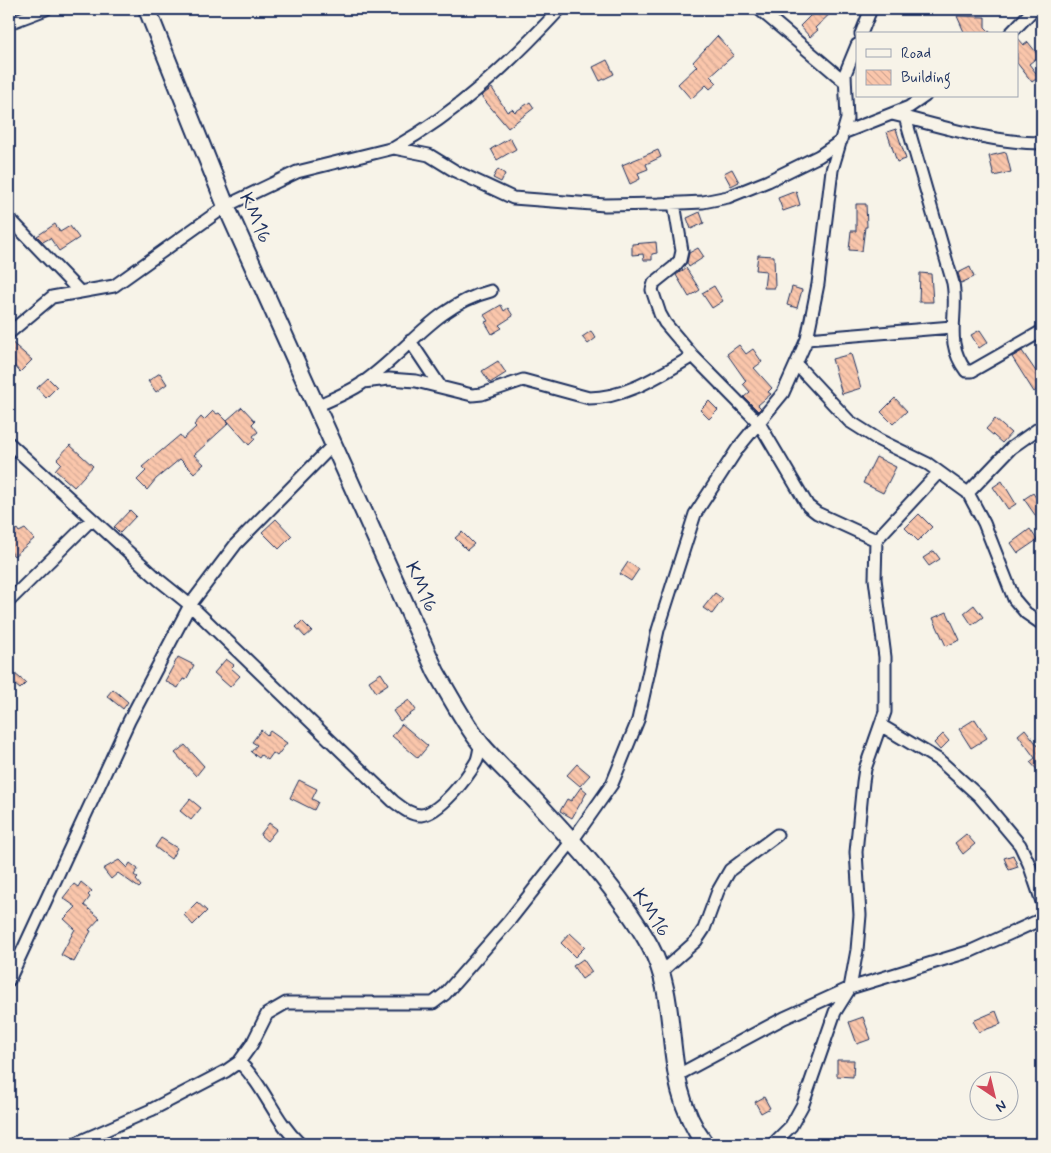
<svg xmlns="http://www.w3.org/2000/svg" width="1051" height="1153" viewBox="0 0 1051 1153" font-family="Mynerve,sans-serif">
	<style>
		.building { fill: url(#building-back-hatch); stroke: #1b2f5e }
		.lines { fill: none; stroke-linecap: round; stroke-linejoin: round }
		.street-casing { stroke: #1b2f5e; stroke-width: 15 }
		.secondary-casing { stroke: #1b2f5e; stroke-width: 20 }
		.street { stroke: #f7f3e8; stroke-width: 11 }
		.secondary { stroke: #f7f3e8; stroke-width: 16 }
		.labels { text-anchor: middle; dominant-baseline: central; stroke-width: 4; stroke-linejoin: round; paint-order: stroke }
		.street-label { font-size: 20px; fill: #1b2f5e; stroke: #f7f3e8 }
	</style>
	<defs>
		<pattern id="building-back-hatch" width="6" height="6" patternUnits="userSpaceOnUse" patternTransform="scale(1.25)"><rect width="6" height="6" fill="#fac6ab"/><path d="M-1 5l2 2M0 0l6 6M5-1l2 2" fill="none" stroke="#d6aa96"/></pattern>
	</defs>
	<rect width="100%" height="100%" fill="#f7f3e8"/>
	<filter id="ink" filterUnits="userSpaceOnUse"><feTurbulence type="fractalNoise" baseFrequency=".02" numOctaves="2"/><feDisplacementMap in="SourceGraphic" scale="10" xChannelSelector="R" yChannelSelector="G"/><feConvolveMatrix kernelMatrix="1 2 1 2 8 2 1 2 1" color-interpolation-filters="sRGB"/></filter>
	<g filter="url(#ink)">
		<path class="building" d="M817 9H835L815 28 818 30 810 37 800 26Z
			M957 16 985 17V27L992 34H965Z
			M717 36 734 55 710 76 717 83 710 89 706 85 691 99 678 84 697 66 693 62Z
			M1017 37 1024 45 1028 42 1039 56 1029 64 1039 77 1032 82 1017 63Z
			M607 60 614 74 600 81 593 67Z
			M492 88 507 112 512 109 515 112 530 102 534 108 508 128 481 96Z
			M896 129 906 159 897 162 887 132Z
			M510 138 516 149 497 160 491 149Z
			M658 150 661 157 646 164 648 169 638 173 640 179 630 184 622 165Z
			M1006 152 1011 172 994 176 989 156Z
			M498 169 505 174 501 182 493 178Z
			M732 169 739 182 731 186 724 173Z
			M796 191 800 205 783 211 778 198Z
			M856 204H866L867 227H865L862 251 849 250 851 231H856Z
			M700 212 704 223 691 229 687 218Z
			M55 224 60 232 70 226 79 238 59 251 50 238 43 242 37 236Z
			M656 242 657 253 652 254V260H644L643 254 632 255V244Z
			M698 248 704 257 689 267 687 263 689 253Z
			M758 255 774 256 775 288H764L766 271 756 270Z
			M970 267 974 277 961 283 958 273Z
			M686 268 700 290 689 297 676 275Z
			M920 273 931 274 933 302H919Z
			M714 286 723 301 712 308 702 293Z
			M792 287 802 290 797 308 787 305Z
			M501 305 504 311 508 308 513 316 499 325 502 328 492 334 485 322 488 321 484 315Z
			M980 330 988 342 979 348 971 335Z
			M591 331 596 338 588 344 582 337Z
			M9 340 32 360 20 372 9 360Z
			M739 345 746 354 753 349 762 362 754 368 772 388 768 392 771 394 758 405 761 408 758 411 744 397 750 392 743 384 746 381 727 354Z
			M1022 351 1037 373 1042 369V386L1034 392 1012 357Z
			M851 354 861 388 842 394 832 359Z
			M498 361 506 373 490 383 482 371Z
			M160 373 167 384 156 392 148 381Z
			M48 378 57 387 46 398 37 388Z
			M895 398 907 411 893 424 881 412Z
			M709 401 718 410 709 419 700 410Z
			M242 407 255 421 252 424 258 432 253 436 255 439 249 445 227 420Z
			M213 411 217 414 219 413 229 423 194 455 204 464 194 473 180 459 156 479 147 490 137 480 146 471 142 467 180 435 183 439 196 427 194 425 201 417 204 420Z
			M995 419 1011 433 1002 443 986 429Z
			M70 445 93 466 74 487 55 470 61 463 57 459Z
			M876 457 896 467 883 493 863 483Z
			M1002 481 1016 504 1008 509 993 487Z
			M1033 493 1042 507V525L1024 499Z
			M130 510 136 516 120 533 114 527Z
			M919 514 932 527 918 541 905 528Z
			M276 519 292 536 279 549 262 532Z
			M17 529 19 532 25 529 34 539 14 556 9 550V536Z
			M1030 529 1037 540 1018 553 1011 543Z
			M462 532 474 544 467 550 455 538Z
			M934 551 940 559 929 566 923 558Z
			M628 562 639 569 631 581 620 574Z
			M715 593 723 599 712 614 703 608Z
			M974 605 983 617 972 625 964 613Z
			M947 612 960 640 946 646 933 618Z
			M302 621 312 631 305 637 296 627Z
			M178 657 194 665 186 680 183 679 178 688 165 681Z
			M226 659 234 665 231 668 240 676 230 687 214 673Z
			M9 669 26 683 20 689 9 680Z
			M381 673 388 684 376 692 369 681Z
			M113 689 128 702 123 709 107 696Z
			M409 700 416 710 400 721 393 711Z
			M975 719 987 738 971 748 959 729Z
			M402 724 428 746 418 758 392 736Z
			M1025 729 1042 751V775L1030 762 1035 758 1018 735Z
			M261 730 267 735 270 731 287 743 277 756 273 753 268 760 261 755 259 758 251 752 257 745 252 742Z
			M943 734 949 741 940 750 934 743Z
			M185 745 204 766 196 776 175 753Z
			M577 764 590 775 580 786 567 775Z
			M299 780 317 789 312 799 318 802 314 810 290 798Z
			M581 787 587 792 572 818 560 811 567 799 571 801Z
			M190 799 201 808 191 820 180 811Z
			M269 823 277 829 267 841 260 835Z
			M966 834 975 844 963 854 955 843Z
			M161 838 177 848 171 859 155 847Z
			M1013 855 1018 867 1009 870 1004 858Z
			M119 860 127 868 130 863 138 869 134 875 138 878 136 880 141 886 139 888 118 873 111 879 103 869Z
			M81 882 92 891 88 895 90 897 84 905 100 918 89 930 91 931 74 962 61 955 75 929 64 919 76 907 63 898 74 884 78 887Z
			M197 902 207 911 193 925 184 915Z
			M570 933 585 947 575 957 561 943Z
			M583 959 592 972 582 979 573 966Z
			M996 1011 1001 1024 979 1032 973 1021Z
			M863 1017 871 1039 857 1044 849 1022Z
			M837 1060H854L853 1077 837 1076Z
			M764 1097 770 1108 761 1113 755 1102Z"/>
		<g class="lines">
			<defs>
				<path id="street" d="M759 9 844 81
					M9 23 46 9
					M861 34 871 9
					M1010 34 1034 9
					M892 114C941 126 991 143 1042 143
					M905 117 953 283C959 317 943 340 966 371H972L1042 331
					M843 133 909 107 925 96
					M394 148C458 112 510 63 560 9
					M674 203 682 251 680 260 674 267 654 283 652 290 660 314 665 323 693 356 759 423 808 506 817 513 876 540
					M9 218 80 292
					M9 333 52 297 114 286 226 206 297 172 394 148 429 155 455 171 513 198 605 205 659 204 703 202 728 197 768 181 819 156 841 141
					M807 339 952 327
					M410 341 440 386
					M796 364 849 421 879 440 928 464 968 493 984 523 1014 599 1026 613 1042 624
					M363 382 389 379 416 381 472 395 482 394 523 380 589 398C627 398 661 374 693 356
					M317 406C331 399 348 393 361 384 408 352 433 306 491 291
					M9 443 159 580 190 605 393 801C401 807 410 815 421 815 440 813 467 778 476 762 479 757 479 749 481 743
					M968 493 1011 448 1042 426
					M9 601 92 519
					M882 726 939 760 979 796 1020 845 1029 864 1042 902
					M661 972 696 941 704 929 718 891 730 870 777 835
					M9 980 129 721 190 605 236 544 334 444
					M239 1062C265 1086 274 1120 300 1144
					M676 1076 784 1018 850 988 971 951 1042 919
					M74 1144 151 1110 226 1071 239 1062 252 1044 267 1014 286 1003H433L445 994 509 921 572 841 612 784 638 720 658 630 695 514 738 448 783 393 796 364 807 339 818 284 832 170 847 119 845 74 857 45
					M773 1144 791 1126 803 1104 835 1012 850 988 857 950 860 915 856 852 863 782 865 769 885 712V657L875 579 876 540 939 472"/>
				<path id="secondary" d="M147 9 226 206 436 672C450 696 463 721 480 743 495 761 513 778 530 795 571 839 621 893 650 946 684 1009 658 1081 705 1144"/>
			</defs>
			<use href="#street" class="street-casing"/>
			<use href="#secondary" class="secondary-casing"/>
			<use href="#street" class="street"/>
			<use href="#secondary" class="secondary"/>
		</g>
	</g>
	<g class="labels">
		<g class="street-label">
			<text transform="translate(255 218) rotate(66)">KM16</text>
			<text transform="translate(421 587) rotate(66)">KM16</text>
			<text transform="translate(651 913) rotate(57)">KM16</text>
		</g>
	</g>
	<rect width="1051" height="1153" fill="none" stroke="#f7f3e8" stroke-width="30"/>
	<rect x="15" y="15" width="1021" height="1123" fill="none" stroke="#1b2f5e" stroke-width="2" filter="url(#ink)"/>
	<rect x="856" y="32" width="162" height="65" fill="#f7f3e8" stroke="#9fa5b1"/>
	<rect x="866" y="49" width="25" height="8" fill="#f7f3e8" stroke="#9fa5b1"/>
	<text x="901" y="58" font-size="15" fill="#1b2f5e">Road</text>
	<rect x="866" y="70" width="25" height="15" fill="url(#building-back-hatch)" stroke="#9fa5b1"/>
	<text x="901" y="82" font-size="15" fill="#1b2f5e">Building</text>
	<g transform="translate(994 1096) rotate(145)"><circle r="24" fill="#f7f3e8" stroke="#9fa5b1"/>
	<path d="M0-4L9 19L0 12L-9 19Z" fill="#d1495b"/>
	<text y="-8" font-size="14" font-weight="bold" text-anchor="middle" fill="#1b2f5e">N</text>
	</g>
</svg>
